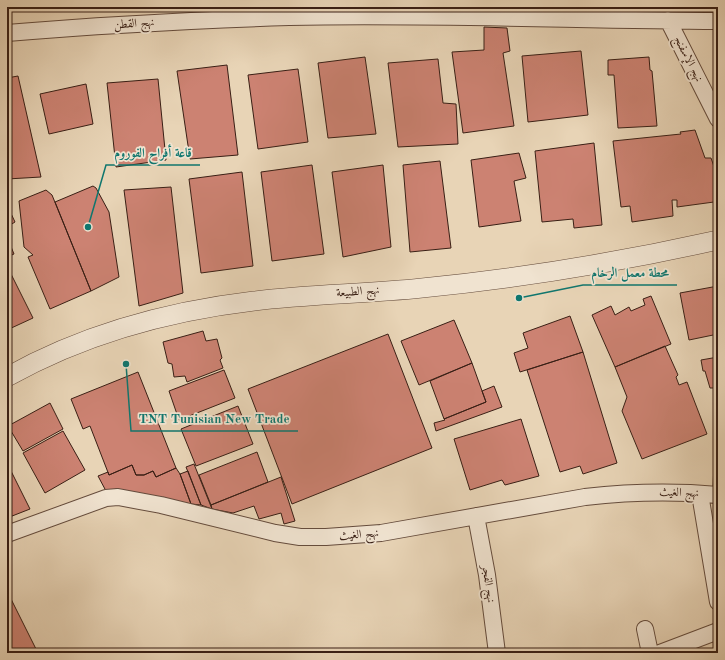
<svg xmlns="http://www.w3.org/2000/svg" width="725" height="660" viewBox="0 0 725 660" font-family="'Old Standard TT',Amiri,serif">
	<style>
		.building { fill: #cc8272; stroke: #391f15 }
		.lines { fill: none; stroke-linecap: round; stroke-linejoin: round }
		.minor-casing { stroke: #654c3d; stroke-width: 18 }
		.tertiary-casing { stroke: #654c3d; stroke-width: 20 }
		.minor { stroke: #f0e3d0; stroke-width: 16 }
		.tertiary { stroke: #f0e3d0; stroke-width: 19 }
		.labels { text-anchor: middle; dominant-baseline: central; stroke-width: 3.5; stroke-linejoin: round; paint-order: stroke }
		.street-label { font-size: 12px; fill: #391f15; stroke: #f0e3d0 }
		.leader { fill: none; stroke: #0f766e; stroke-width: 1.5 }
		.callout-dot { fill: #0f766e; stroke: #f0e3d0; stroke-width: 1.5 }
		.callout-label { font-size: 13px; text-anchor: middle; font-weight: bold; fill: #0f766e; stroke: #f0e3d0; stroke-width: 3.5; stroke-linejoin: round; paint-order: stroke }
	</style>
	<rect width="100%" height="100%" fill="#e8d4b6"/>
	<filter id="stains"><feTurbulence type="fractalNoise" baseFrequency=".005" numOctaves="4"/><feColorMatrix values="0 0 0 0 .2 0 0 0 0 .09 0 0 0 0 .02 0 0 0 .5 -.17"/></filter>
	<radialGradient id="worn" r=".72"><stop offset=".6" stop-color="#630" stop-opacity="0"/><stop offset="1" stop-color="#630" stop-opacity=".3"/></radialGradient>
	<path class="building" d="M484 27 507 28 510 51 503 53 514 126 463 133 452 52 484 50Z
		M581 51 588 115 528 122 522 56Z
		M365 57 376 134 328 138 318 63Z
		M649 57 650 70 652 71 657 126 618 128 614 75H608V60Z
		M438 59 443 103 456 104 458 144 398 147 388 63Z
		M227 65 238 155 190 159 177 71Z
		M298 69 308 142 258 149 248 75Z
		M18 76 41 177 7 179V78Z
		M158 79 166 160 116 167 107 83Z
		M86 84 93 124 49 134 40 94Z
		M695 130 705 158H711L718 178V195L714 202 677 207V200H672L673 216 632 222 630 206 621 207 613 141 681 134 680 132Z
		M594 143 602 225 574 228 573 219 542 222 535 151Z
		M519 153 526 178 514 181 521 221 479 227 471 160Z
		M440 161 451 248 410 252 403 165Z
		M312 165 324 254 272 261 261 172Z
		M383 165 391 247 343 257 332 172Z
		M242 172 253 266 201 273 189 179Z
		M93 186 96 188 109 212 119 277 91 291 55 202Z
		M171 187 183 293 139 306 124 190Z
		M46 190 52 195 91 291 50 309 28 257 33 255 24 247 19 201Z
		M7 205 15 222 7 227Z
		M7 237 14 254 7 257Z
		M9 270 33 318 7 330V271Z
		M718 286V334L689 340 680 293Z
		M651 296 671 344 615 367 592 315 611 306 615 315 629 307 631 311 645 305 643 299Z
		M570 316 583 352 520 372 514 353 528 348 523 333Z
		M454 320 472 363 419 385 401 341Z
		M203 331 206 341 217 339 222 358 220 360 223 368 187 382 185 376 174 377 172 364 168 363 163 342Z
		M388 334 432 448 292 504 248 389Z
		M665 346 678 375 676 377 679 385 687 382 707 434 642 459 622 411 627 397 615 367Z
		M583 352 617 463 583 474 580 466 560 472 527 370Z
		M718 357V399L716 388H710L705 371H703L701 360Z
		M472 363 486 402 444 419 430 381Z
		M224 370 235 398 179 420 169 391Z
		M138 372 176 468 156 477 153 471 144 475H136L132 465 109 475 90 426 83 429 71 399Z
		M494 386 502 407 436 431 434 423 445 420 444 419 486 402 482 391Z
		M50 403 63 429 23 451 8 426Z
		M238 406 253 444 196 466 181 429Z
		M521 419 539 476 505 485 502 480 470 490 454 439Z
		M63 431 85 470 45 493 23 453Z
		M257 452 268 482 211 505 199 475Z
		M714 462H718V490L713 489Z
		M7 463 30 509 7 518Z
		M194 464 212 509 201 505 186 467Z
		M132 465 136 475H144L153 471 156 477 176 468 180 474 191 504 117 489 106 491 98 476 108 472 109 475Z
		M188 471 201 505 191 504 180 474Z
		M281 477 295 521 284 524 281 513 259 519 254 506 233 513 212 509 211 505Z
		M7 591 36 649 27 653H7Z"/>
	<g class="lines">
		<defs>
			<path id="minor" d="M668 20 718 119
				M7 33C101 25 195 20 289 17 432 14 575 20 718 21
				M700 494 718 602
				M476 516 487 575 497 653
				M7 534 106 498 118 497 161 505 275 533 300 537H326L381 533 585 497C630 492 673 491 718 495
				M645 629 650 653
				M660 653 718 631"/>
			<path id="tertiary" d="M7 377C82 335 169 311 254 301 310 294 366 294 422 288 522 278 620 262 718 240"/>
		</defs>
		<use href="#minor" class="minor-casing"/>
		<use href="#tertiary" class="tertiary-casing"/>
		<use href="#minor" class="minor"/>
		<use href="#tertiary" class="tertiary"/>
	</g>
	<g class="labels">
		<g class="street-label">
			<text transform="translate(134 24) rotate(-4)">نهج القطن</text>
			<text transform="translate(688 59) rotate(63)">نهج الإسفنج</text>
			<text transform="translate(358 292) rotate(-4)">نهج الطبيعة</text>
			<text transform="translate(679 493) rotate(2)">نهج الغيث</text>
			<text transform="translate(359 535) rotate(-5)">نهج الغيث</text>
			<text transform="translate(488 584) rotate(82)">نهج الفجر</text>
		</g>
	</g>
	<path class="leader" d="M88 227L106 165H200M519 298L583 285H677M126 364L131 431H298"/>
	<g class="callout-dot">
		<circle cx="88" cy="227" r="4"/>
		<circle cx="519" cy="298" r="4"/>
		<circle cx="126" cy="364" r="4"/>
	</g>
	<g class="callout-label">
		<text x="153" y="157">قاعة أفراح الفوروم</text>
		<text x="630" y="277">محطة معمل الرخام</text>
		<text x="214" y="423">TNT Tunisian New Trade</text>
	</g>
	<rect width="725" height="660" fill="none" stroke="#e8d4b6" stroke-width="24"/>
	<rect x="8" y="8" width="709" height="644" fill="none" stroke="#391f15" stroke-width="2"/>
	<rect x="12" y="12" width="701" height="636" fill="none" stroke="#391f15"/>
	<rect width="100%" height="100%" filter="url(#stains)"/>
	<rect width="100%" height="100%" fill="url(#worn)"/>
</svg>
